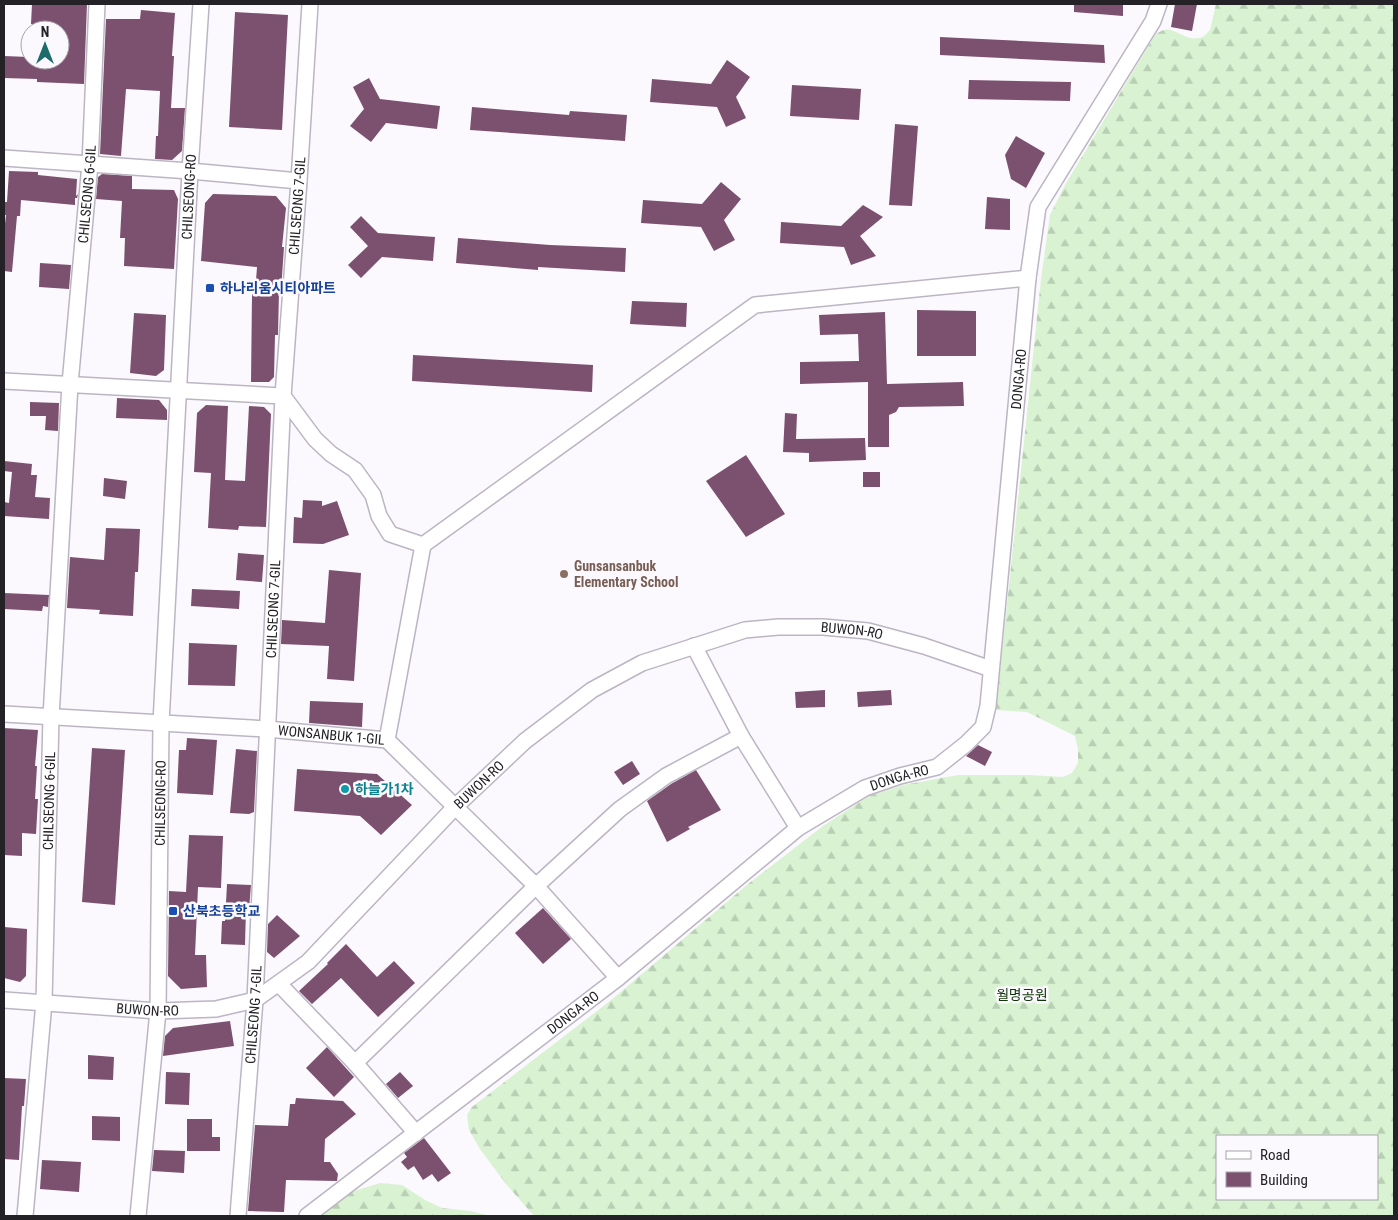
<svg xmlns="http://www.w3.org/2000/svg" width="1398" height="1220" viewBox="0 0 1398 1220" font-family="'Roboto Condensed','Noto Sans KR',sans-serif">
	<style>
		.forest { fill: url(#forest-firs); fill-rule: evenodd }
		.building { fill: #7c506f }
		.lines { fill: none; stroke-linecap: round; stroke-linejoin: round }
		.minor-casing { stroke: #bcb5c3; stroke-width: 18 }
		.minor { stroke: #fff; stroke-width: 15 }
		.transit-dot { fill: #1a4fb4; stroke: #fbf9fe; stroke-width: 2 }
		.education-dot { fill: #8d6e63; stroke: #fbf9fe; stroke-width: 2 }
		.culture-dot { fill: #0f9aa8; stroke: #fbf9fe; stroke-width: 2 }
		.labels { text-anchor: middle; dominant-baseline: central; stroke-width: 5; stroke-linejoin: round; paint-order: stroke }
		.street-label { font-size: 14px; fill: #252227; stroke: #fbf9fe }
		.transit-label { font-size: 14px; font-weight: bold; fill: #164399; stroke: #fbf9fe; text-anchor: start }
		.education-label { font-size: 14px; font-weight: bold; fill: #785e54; stroke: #fbf9fe; text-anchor: start }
		.culture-label { font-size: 14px; font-weight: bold; fill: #0d838f; stroke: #fbf9fe; text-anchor: start }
		.park-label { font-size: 14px; fill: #113508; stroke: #fbf9fe }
	</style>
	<defs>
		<pattern id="forest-firs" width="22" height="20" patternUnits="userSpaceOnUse" patternTransform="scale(1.25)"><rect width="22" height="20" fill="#d8f2d2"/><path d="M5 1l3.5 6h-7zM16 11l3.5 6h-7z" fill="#b9cfb4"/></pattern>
	</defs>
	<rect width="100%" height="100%" fill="#fbf9fe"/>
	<path class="forest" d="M1216 4H1394V1216H534L506 1184 480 1149 469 1130 467 1115 472 1107 610 1001 748 884 823 826 869 796 903 785 958 775H1029L1063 777 1072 773 1078 763V749L1075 736 1027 712 996 710 1041 279 1050 215 1065 185 1155 35C1170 23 1175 34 1190 38 1194 39 1199 38 1203 37L1210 30ZM1217 1136H1377V1199H1217Z
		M380 1183 402 1185 425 1200 442 1208 470 1211 491 1216H321L351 1192Z"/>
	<path class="building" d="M32 4H87L84 84 37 82V79L4 78V56L28 57V60H60V30H38V24H31Z
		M1074 4H1123V16L1074 12Z
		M1175 4H1197L1192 31 1171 27Z
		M141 10 175 13 172 56H174L171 108H185L182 151 172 160 155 159 156 136H158L160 91 126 89 121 156 100 154 106 19H140Z
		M235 12 288 15 282 130 229 127Z
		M940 37 1104 45 1105 63 940 55Z
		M727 60 750 77 736 97 746 118 726 127 717 107 650 102 652 79 711 84Z
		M369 78 380 99 440 106 437 129 386 123 371 142 350 126 364 109 353 87Z
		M969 80 1071 82 1070 101 968 99Z
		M792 85 861 89 859 120 790 116Z
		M472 107 569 115 570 111 627 115 625 141 470 130Z
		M895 124 918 126 912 206 889 205Z
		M1016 136 1045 153 1026 188 1011 179 1005 155Z
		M9 171 38 172V175L77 179 76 196 78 194 77 198H75V205L21 200 20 216H17L12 272 4 271V232L6 215H4L5 202H7Z
		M102 174 132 176V189L174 190 178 199 174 269 124 266 125 238H120L122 201 96 199 98 177Z
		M721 182 741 199 724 220 735 240 714 251 701 227 641 223 643 200 702 204Z
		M213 194 276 196 286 208 282 247H284L281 291H279L278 335H275L274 377 269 382H251L252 294H255L257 267 201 261 205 203Z
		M987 197 1010 199V230L985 229Z
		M863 205 883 217 860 236 876 256 851 265 844 247 780 243 781 222 841 226Z
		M361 216 378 233 435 237 433 261 382 257 361 278 348 265 368 246 350 227Z
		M458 238 550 245 626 248 625 272 538 267V270L456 263Z
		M40 263 71 265 69 289 39 287Z
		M632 301 687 303 686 327 630 324Z
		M917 310 976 311V356H917Z
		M885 312 887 384 963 382 964 406 899 407 896 412 889 415V447H868V382L800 384V362L859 361 858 334 820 335 819 315Z
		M134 313 166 315 164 370 156 376 130 373Z
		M413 355 593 365 592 392 412 381Z
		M117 398 159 400 167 410V420L116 418Z
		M30 402 59 403 58 431 45 430 46 416H30Z
		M206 405 228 406 225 480 245 481 249 406 264 407 271 414 266 527 239 526 238 530 208 528 211 473 194 472 197 413Z
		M785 413 797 414 796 439 865 438 866 460 809 462V453L783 452Z
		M746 455 785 514 746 537 706 481Z
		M4 461 32 464 31 475H37L35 497 50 498 49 519 4 516V502L9 503 12 472 4 471Z
		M863 472H880V487H863Z
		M104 478 127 481 125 499 103 496Z
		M303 500 322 501V506L337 501 349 535 323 544 293 543 294 517 302 518Z
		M106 528 140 529 138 572H135L133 616 99 614 100 610 67 608 70 557 104 560Z
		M238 553 264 555 262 582 236 580Z
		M329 570 361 573 354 681 327 679 329 646 281 644 282 620 325 623Z
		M192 589 240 591 239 609 191 606Z
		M4 593 49 595 48 607 43 606 42 611 4 609Z
		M189 643 237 645 235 686 188 685Z
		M825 690V707L796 708 795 692Z
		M891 690 892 705 858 707 857 692Z
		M310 701 363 703 362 727 309 723Z
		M4 728 38 730 35 766H37L35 799H38L36 834 22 833V856L4 855Z
		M187 738 217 740 213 795 177 793 179 750H186Z
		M978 745 992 752 985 766 966 756Z
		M92 748 125 750 115 905 82 902Z
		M236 749 257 751 254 812 249 814 230 813Z
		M632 761 640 774 623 785 614 772Z
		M297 769 377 774 412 805 381 835 360 816 294 811Z
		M696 770 721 810 688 827 690 829 667 842 647 801 671 784Z
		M189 835 223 836 221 888 198 887 195 955H206L207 987 181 989 168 976 169 891 186 892Z
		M227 884 251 885 249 909H246L245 945 221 944 222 921H225Z
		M543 908 571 939 543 964 515 933Z
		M277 915 300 936 274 958 267 952 268 924Z
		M4 927 27 929 26 976 20 982 4 978Z
		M346 944 377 977 394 961 415 983 378 1017 341 978 312 1004 299 991 328 964 327 963Z
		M230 1021 234 1046 163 1056 165 1036 173 1028Z
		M327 1047 354 1077 334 1097 306 1068Z
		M88 1055 114 1057 113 1080 88 1079Z
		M166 1072 190 1073 189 1105 165 1104Z
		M400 1072 413 1086 398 1098 386 1084Z
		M4 1078 26 1079 24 1106H22L19 1160 4 1159Z
		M296 1098 343 1101 356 1114 325 1139 324 1162H330L338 1174 337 1181 286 1180 284 1212 248 1211 255 1125 288 1126 290 1104H295Z
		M92 1116 120 1117V1141L92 1140Z
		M187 1119H212V1137H220V1151H187Z
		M424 1138 451 1173 438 1182 432 1174 423 1180 414 1166 408 1170 401 1162 407 1157 404 1153Z
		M154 1150 185 1151 184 1173 152 1171Z
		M42 1160 81 1162 79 1192 40 1189Z"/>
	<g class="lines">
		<defs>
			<g id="minor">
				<path d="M4 158 190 171 299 181"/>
				<path d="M4 381 283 396"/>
				<path d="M283 396 315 439 331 454 355 470 373 495 379 516 390 534 423 545 387 740"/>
				<path d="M423 545 755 305 1028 278"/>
				<path d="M694 646 741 736 798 828"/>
				<path id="s1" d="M4 714 267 729 387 740 536 886 618 978"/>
				<path d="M279 984 355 1063 416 1133"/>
				<path id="s2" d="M4 1000 158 1011 216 1009 255 1000 308 962 455 807 525 741 592 690 642 663 745 630 778 627H823L868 631 924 646 991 669"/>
				<path d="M355 1063 536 886 620 809 666 776 741 736"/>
				<path id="s3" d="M25 1216 44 1002 51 717 70 384 90 164 97 4"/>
				<path id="s4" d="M138 1216 158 1011 161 723 190 171 201 4"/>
				<path id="s5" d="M238 1216 255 1000 283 396 299 181 310 4"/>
				<path id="s6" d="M307 1216 618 978 798 828 865 788 900 776 937 767 966 744 983 727 988 706 1028 278 1038 207 1153 21 1159 4"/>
			</g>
		</defs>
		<use href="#minor" class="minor-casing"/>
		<use href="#minor" class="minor"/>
	</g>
	<g class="transit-dot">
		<rect x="205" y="283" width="10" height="10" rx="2.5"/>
		<rect x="168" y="906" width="10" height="10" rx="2.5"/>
	</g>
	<circle class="education-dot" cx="564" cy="574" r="5"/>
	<circle class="culture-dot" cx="345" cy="789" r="5"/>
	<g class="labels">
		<g class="street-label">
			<text stroke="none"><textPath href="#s3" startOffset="1024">CHILSEONG 6-GIL</textPath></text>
			<text stroke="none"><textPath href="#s4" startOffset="1021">CHILSEONG-RO</textPath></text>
			<text stroke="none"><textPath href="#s5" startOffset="1012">CHILSEONG 7-GIL</textPath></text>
			<text stroke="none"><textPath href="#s6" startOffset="1190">DONGA-RO</textPath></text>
			<text stroke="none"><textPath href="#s5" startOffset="608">CHILSEONG 7-GIL</textPath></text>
			<text stroke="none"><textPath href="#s2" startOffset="984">BUWON-RO</textPath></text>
			<text stroke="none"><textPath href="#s1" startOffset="328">WONSANBUK 1-GIL</textPath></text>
			<text stroke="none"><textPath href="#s6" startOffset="740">DONGA-RO</textPath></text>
			<text stroke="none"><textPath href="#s2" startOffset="564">BUWON-RO</textPath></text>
			<text stroke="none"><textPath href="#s3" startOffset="416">CHILSEONG 6-GIL</textPath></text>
			<text stroke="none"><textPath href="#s4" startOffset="414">CHILSEONG-RO</textPath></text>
			<text stroke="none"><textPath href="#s2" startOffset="144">BUWON-RO</textPath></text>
			<text stroke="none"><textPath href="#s6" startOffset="335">DONGA-RO</textPath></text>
			<text stroke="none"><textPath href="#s5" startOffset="202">CHILSEONG 7-GIL</textPath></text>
		</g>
		<g class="transit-label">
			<text x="220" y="288">하나리움시티아파트</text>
			<text x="183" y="911">산북초등학교</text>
		</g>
		<g class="education-label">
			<text x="574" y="566">Gunsansanbuk<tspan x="574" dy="16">Elementary School</tspan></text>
		</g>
		<g class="culture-label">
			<text x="355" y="789">하늘가1차</text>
		</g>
		<g class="park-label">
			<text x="1022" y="995">월명공원</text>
		</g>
	</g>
	<rect width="1398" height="1220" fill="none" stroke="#252227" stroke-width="10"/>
	<rect x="1216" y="1135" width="162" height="65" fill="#fbf9fe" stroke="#a5a3a8"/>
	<rect x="1226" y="1151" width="25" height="8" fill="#ffffff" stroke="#a5a3a8"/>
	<text x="1260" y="1160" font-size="15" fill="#252227">Road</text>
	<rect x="1226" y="1172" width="25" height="15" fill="#7c506f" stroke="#a5a3a8"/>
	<text x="1260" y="1185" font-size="15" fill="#252227">Building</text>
	<g transform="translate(45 45)"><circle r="24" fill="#fbf9fe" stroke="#a5a3a8"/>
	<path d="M0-4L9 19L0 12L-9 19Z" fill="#1e6b6c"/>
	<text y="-8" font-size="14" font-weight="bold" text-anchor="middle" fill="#252227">N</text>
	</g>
</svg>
